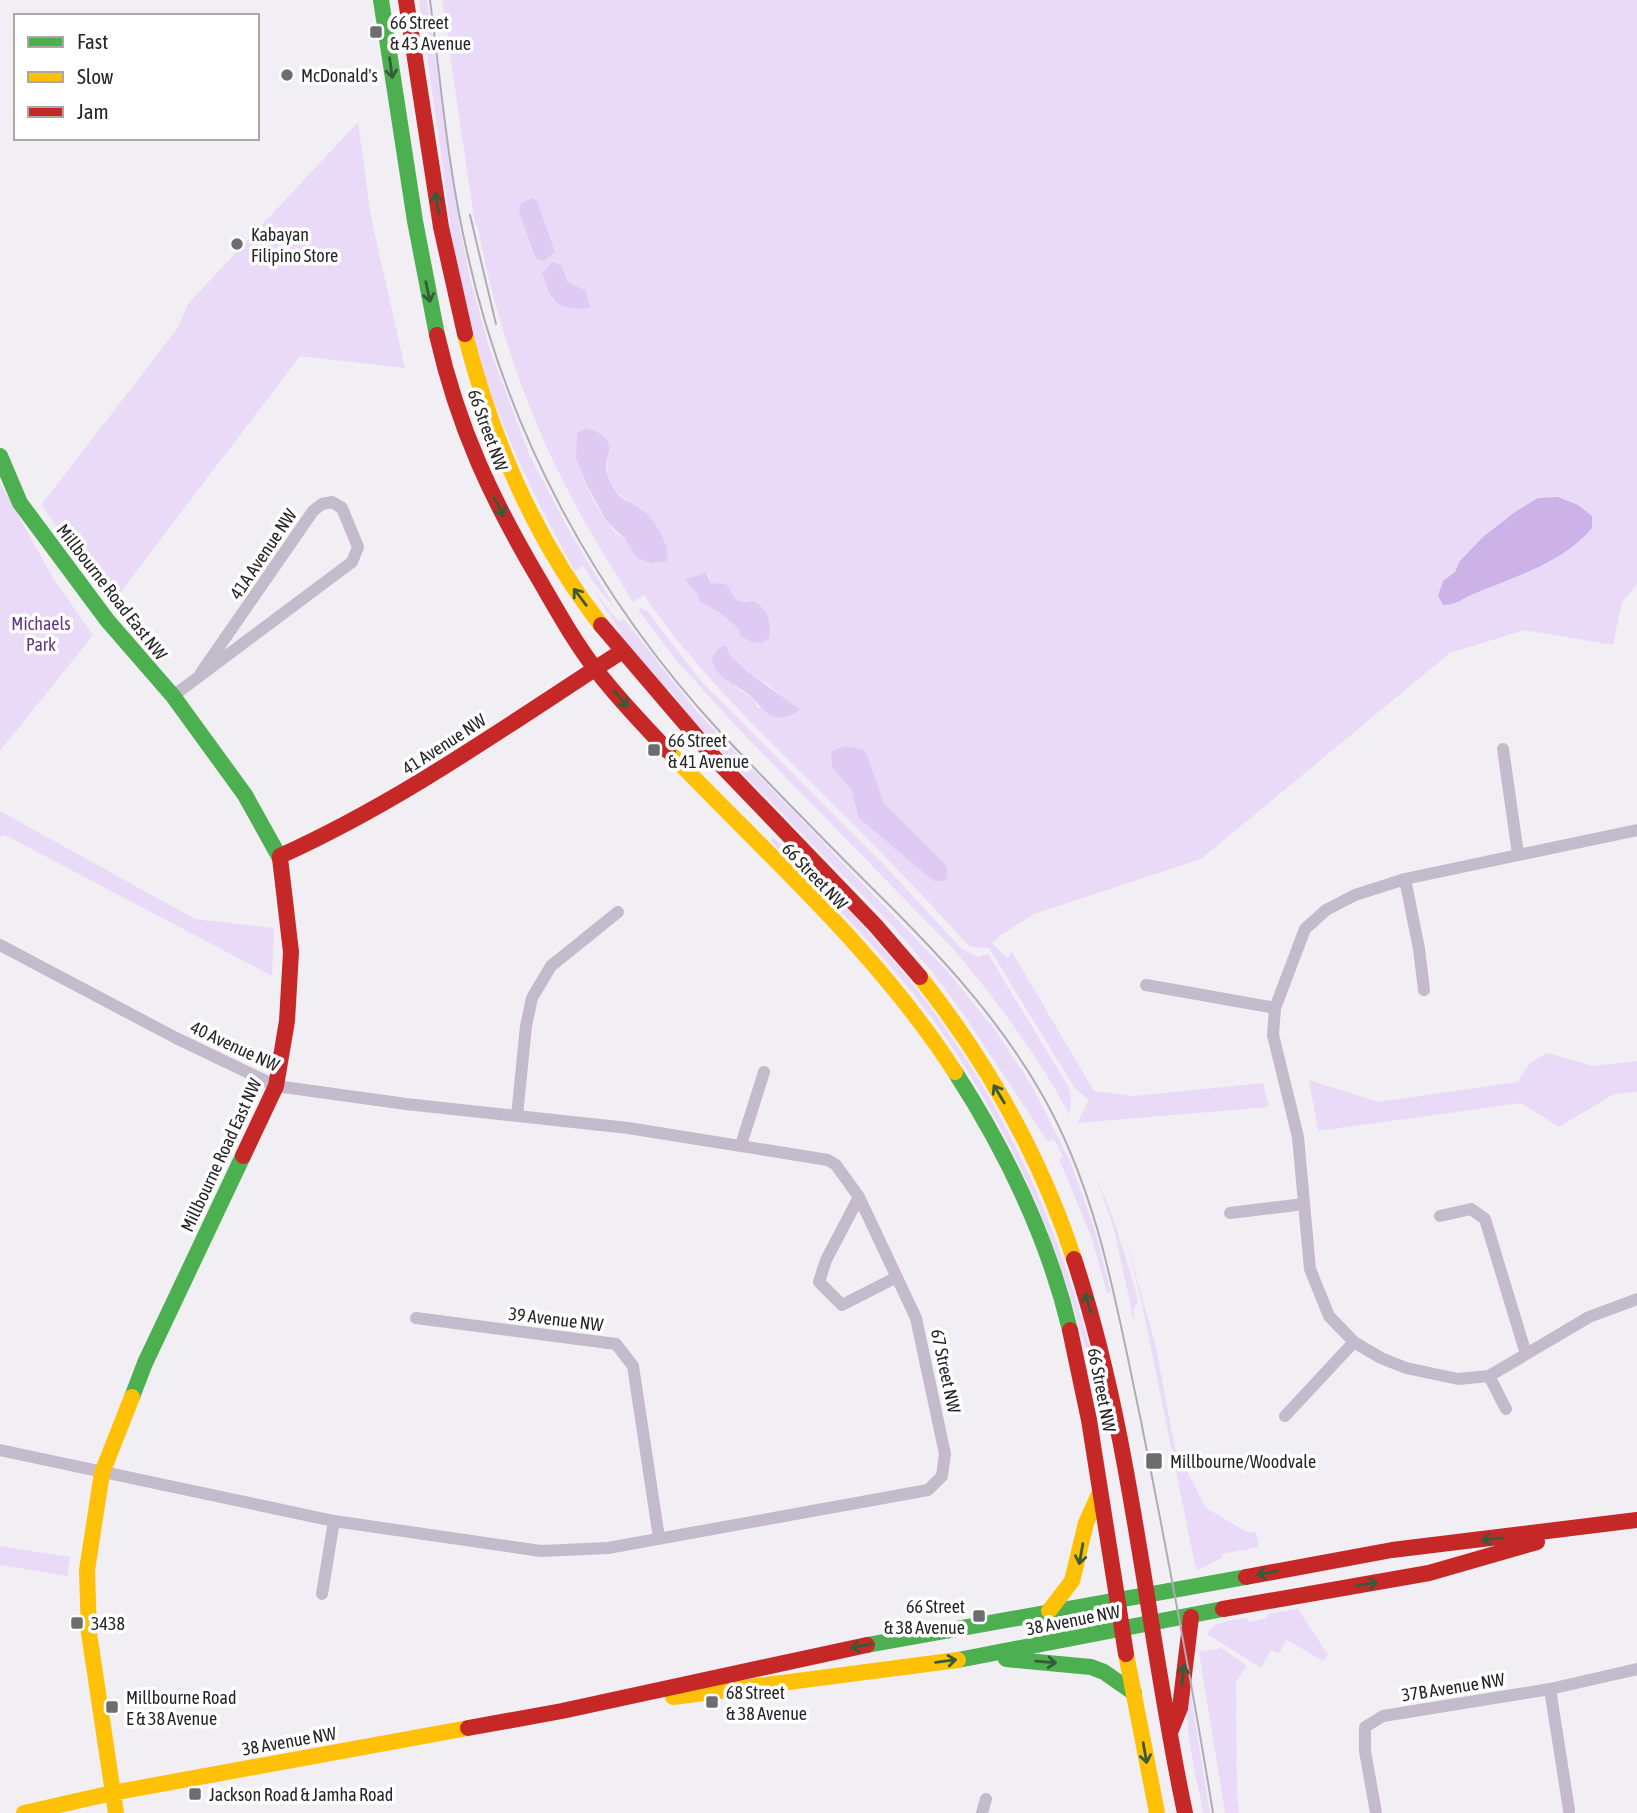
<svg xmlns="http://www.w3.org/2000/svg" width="1637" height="1813" viewBox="0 0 1637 1813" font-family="'Asap Condensed',sans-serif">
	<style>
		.green { fill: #e9dbf8; fill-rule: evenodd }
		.forest { fill: #dfcaf4 }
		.water { fill: #ccb2e6 }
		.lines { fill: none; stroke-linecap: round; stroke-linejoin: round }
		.street { stroke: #c3bbcb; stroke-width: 12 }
		.fast { stroke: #4caf50; stroke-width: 16 }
		.slow { stroke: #ffc107; stroke-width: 16 }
		.jam { stroke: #c62828; stroke-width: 16 }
		.tram { stroke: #b0abb5; stroke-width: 2 }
		.oneway { stroke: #355c37 }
		.poi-dot { fill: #6d6c6e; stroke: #fff; stroke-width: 2.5 }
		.labels { text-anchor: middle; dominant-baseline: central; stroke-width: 7; stroke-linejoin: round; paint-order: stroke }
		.poi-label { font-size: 18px; fill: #262527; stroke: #fff; text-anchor: start }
		.street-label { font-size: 18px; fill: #262527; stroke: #fff }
		.park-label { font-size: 18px; fill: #623488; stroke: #fff }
	</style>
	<rect width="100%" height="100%" fill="#f1eff3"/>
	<path class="green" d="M419 0H427L460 229 471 282 489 347 530 456 568 529 617 611 596 586 583 566 575 571C533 496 496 420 473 337 458 282 450 225 443 169 435 113 427 56 419 0Z
		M442 0H1637V585L1622 602 1613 645 1525 630 1450 653 1201 859 1034 914 1001 935 992 943 1007 958 1012 952 1094 1091 1134 1096 1263 1083 1269 1107 1077 1123 1089 1100 1074 1087 989 948 971 947 965 942C918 889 868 839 818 789 756 727 693 668 644 595L633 602C615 573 597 544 581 515 530 424 497 327 477 225H475ZM577 448 609 453C602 474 615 496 635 505L629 544C625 539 620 537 616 533 600 517 575 470 577 448ZM709 574 711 583 726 584C737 597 731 604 753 601L764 609 770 622 740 630 720 613 699 601 697 593 686 580ZM729 654 748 672 770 686 787 702 758 708 753 699 733 685ZM867 755 884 803 946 865 855 800 846 782 837 774Z
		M358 122 371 217 405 368 300 356 113 602 41 505 177 329 188 304Z
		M0 483 53 578 93 635 0 751Z
		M593 590 619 622 624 619 697 712 948 972 995 1030 1032 1086 1070 1161 1094 1227 1111 1292 1107 1293 1092 1239 1059 1159 1063 1157 1054 1139 1048 1142 964 1015 934 974 891 924 675 705 678 701 669 689 664 692 618 634 621 632Z
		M641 608 647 611 702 682 886 867 962 949 978 957 988 954 1068 1086 1071 1097 1070 1115C1037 1055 998 1002 954 950L733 723 676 660 638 610Z
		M0 811 195 919 274 928 272 976 5 835 0 837Z
		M773 837C942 988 1041 1148 1095 1368H1093L1090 1362C1079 1325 1068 1287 1055 1251 1026 1170 984 1091 934 1021 886 955 828 898 770 840Z
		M1547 1053 1593 1066 1637 1061V1092L1614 1094 1559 1127 1521 1103 1318 1131 1309 1080 1378 1102 1517 1082 1531 1062Z
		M1096 1176C1114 1217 1127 1259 1138 1302L1133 1310 1134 1317 1132 1318 1131 1307 1114 1229Z
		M1124 1233 1155 1343 1175 1448 1206 1508 1247 1532 1256 1533 1259 1547 1222 1554V1558L1198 1570 1195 1565 1141 1299Z
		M0 1546 70 1557 67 1576 0 1565Z
		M1298 1609 1328 1655 1323 1661 1287 1640 1279 1653 1271 1650 1261 1668 1207 1634C1215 1621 1233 1620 1247 1618L1248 1622 1267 1618V1614Z
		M1221 1648 1247 1666 1236 1682 1237 1792 1239 1813H1225L1199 1652Z
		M1189 1684 1210 1813H1203C1196 1772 1182 1726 1189 1684Z"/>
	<path class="forest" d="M532 198 537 201 555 252 544 261 536 259 519 212 521 203Z
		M552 262 561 265 568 282 586 291 590 307C584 309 580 309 573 308 550 306 550 292 542 273Z
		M585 428C597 430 612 439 609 452 608 458 605 463 606 468 607 476 613 488 618 494 622 500 630 502 636 506 653 516 670 541 667 561L650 563 638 558 634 554 625 539 607 522 587 486 576 458 577 434Z
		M706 572 711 583 726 584C737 597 731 604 753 601 768 609 772 621 769 638L762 643 752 642 740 636V630L720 613 699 601 697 593 685 580Z
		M726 645 729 654 748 672 799 709 796 713C767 727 763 704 745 692 730 681 714 677 712 657L719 648Z
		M845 746 862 749 867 755 884 803 946 865 948 872 946 881H936L930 878 859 818 851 790 832 767 831 752Z"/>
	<path class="water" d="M1558 497 1578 505 1592 516V528C1563 563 1514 577 1473 594 1462 599 1456 605 1443 605L1438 596 1443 581 1455 572 1459 562 1483 537 1515 512 1538 498Z"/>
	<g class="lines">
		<path class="street" d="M173 696 352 562 358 547 342 508 332 502 322 504 313 511 201 673
			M1503 749 1518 854
			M1637 830 1405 879 1355 895 1326 910 1305 929 1275 1008 1273 1035 1298 1137 1310 1269 1329 1316 1354 1342 1381 1358 1406 1368 1458 1379 1489 1376 1589 1317 1637 1299
			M1405 879 1419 949 1424 990
			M0 945 176 1038 276 1086 406 1104 628 1128 828 1160 836 1165 859 1197 916 1318 945 1454 942 1476 928 1490 608 1548 541 1551 334 1521 0 1450
			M1146 985 1275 1008
			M517 1116 526 1026 532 998 551 966 618 912
			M741 1145 764 1072
			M859 1197 826 1260 819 1282 842 1305 897 1277
			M1230 1213 1304 1204
			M1440 1216 1471 1209 1485 1219 1526 1354
			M416 1318 616 1344 633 1366 659 1538
			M1489 1376 1506 1409
			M1285 1416 1354 1342
			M322 1594 334 1521
			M1550 1689 1569 1810
			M982 1813 986 1799
			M1376 1813 1365 1751V1727L1383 1716 1550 1689 1637 1669"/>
		<path class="fast" d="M381 0 415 221 437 335
			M0 456 20 503 107 620 173 696 245 795 280 858
			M955 1072C1006 1151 1048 1238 1070 1330
			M132 1397 145 1363 243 1156
			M867 1645 1246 1577
			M1006 1659 1091 1667 1104 1672 1134 1693
			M958 1660 1223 1609"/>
		<path class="slow" d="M465 334C492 439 534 539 601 625
			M668 751C767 855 877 951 955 1072
			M920 977C987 1062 1040 1155 1074 1259
			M1049 1611 1072 1581 1086 1523 1100 1492
			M1126 1654 1157 1813
			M673 1697 958 1660
			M24 1813 112 1793 468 1728
			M116 1813 89 1633 87 1570 102 1473 132 1397"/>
		<path class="jam" d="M406 0 441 227 465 334
			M437 335C458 428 492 500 540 581 558 612 575 643 597 671 619 700 644 725 668 751
			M601 625 719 763 875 925 920 977
			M280 856C402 801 509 724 621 652
			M243 1156 276 1086 287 1021 291 952 280 858
			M1074 1259C1133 1438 1146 1629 1185 1813
			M1070 1330 1089 1420 1126 1654
			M1246 1577 1392 1550 1637 1520
			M1223 1609 1429 1573 1537 1542
			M468 1728 562 1711 867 1645
			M1171 1730 1180 1708 1191 1617"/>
		<path class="tram" d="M430 0C441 84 448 170 467 252 507 433 596 598 722 734 771 786 821 837 871 887 935 950 995 1013 1040 1091 1099 1192 1117 1309 1141 1421 1167 1552 1192 1682 1213 1813
			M470 215 496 324"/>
	</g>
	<defs><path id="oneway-shaft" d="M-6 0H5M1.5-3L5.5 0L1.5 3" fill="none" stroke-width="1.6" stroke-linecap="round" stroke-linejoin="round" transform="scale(1.75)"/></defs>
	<g class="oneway">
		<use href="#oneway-shaft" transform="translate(391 68) rotate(82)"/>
		<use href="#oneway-shaft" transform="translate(437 203) rotate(-99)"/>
		<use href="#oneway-shaft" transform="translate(428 292) rotate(78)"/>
		<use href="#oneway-shaft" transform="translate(499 507) rotate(62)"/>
		<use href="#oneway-shaft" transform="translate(580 597) rotate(-127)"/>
		<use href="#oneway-shaft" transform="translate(621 699) rotate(49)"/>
		<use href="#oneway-shaft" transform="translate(999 1094) rotate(-121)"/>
		<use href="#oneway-shaft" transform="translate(1088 1303) rotate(-106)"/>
		<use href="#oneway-shaft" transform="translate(1492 1539) rotate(174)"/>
		<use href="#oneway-shaft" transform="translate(1081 1554) rotate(100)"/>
		<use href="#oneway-shaft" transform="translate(1267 1573) rotate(169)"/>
		<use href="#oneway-shaft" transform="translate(1367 1584) rotate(-10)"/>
		<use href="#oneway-shaft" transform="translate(861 1646) rotate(169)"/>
		<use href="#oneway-shaft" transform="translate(946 1661) rotate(-7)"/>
		<use href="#oneway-shaft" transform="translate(1046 1662) rotate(5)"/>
		<use href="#oneway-shaft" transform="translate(1183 1675) rotate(-84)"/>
		<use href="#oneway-shaft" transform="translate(1145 1753) rotate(80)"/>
	</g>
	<g class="poi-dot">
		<rect x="369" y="25" width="14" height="14" rx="3.5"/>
		<circle cx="287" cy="75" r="7"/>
		<circle cx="237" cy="244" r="7"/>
		<rect x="647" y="743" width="14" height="14" rx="3.5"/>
		<rect x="1145" y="1452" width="18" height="18" rx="3.5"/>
		<rect x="972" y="1609" width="14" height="14" rx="3.5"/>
		<rect x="70" y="1616" width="14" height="14" rx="3.5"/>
		<rect x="705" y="1695" width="14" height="14" rx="3.5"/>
		<rect x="105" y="1700" width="14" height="14" rx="3.5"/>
		<rect x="188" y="1787" width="14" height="14" rx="3.5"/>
	</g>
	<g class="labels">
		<g class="poi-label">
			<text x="390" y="22">66 Street<tspan x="390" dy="21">&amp; 43 Avenue</tspan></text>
			<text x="301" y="75">McDonald's</text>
			<text x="251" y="234">Kabayan<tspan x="251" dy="21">Filipino Store</tspan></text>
			<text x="668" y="740">66 Street<tspan x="668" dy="21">&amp; 41 Avenue</tspan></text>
			<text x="1170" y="1461">Millbourne/Woodvale</text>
			<text x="965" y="1606" text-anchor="end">66 Street<tspan x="965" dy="21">&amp; 38 Avenue</tspan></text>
			<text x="91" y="1623">3438</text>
			<text x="726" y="1692">68 Street<tspan x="726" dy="21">&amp; 38 Avenue</tspan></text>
			<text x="126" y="1697">Millbourne Road<tspan x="126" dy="21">E &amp; 38 Avenue</tspan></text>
			<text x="209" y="1794">Jackson Road &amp; Jamha Road</text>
		</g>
		<g class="street-label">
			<text transform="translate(488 430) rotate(70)">66 Street NW</text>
			<text transform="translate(263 554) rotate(-56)">41A Avenue NW</text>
			<text transform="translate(112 592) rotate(52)">Millbourne Road East NW</text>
			<text transform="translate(444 744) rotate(-33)">41 Avenue NW</text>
			<text transform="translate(815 876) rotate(46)">66 Street NW</text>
			<text transform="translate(235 1046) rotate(25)">40 Avenue NW</text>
			<text transform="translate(221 1155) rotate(-65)">Millbourne Road East NW</text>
			<text transform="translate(556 1319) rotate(7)">39 Avenue NW</text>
			<text transform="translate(946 1371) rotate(78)">67 Street NW</text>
			<text transform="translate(1102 1390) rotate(79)">66 Street NW</text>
			<text transform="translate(1073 1620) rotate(-11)">38 Avenue NW</text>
			<text transform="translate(1453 1687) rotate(-9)">37B Avenue NW</text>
			<text transform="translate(289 1741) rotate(-10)">38 Avenue NW</text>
		</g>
		<g class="park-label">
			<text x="41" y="623">Michaels<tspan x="41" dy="21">Park</tspan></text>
		</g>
	</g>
	<rect x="14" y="14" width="245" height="126" fill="#ffffff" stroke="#a8a8a9" stroke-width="2"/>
	<rect x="28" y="37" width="35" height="10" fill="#4caf50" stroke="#a8a8a9" stroke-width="2"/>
	<text x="77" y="49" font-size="21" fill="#262527">Fast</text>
	<rect x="28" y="72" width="35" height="10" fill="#ffc107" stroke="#a8a8a9" stroke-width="2"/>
	<text x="77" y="84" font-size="21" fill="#262527">Slow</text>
	<rect x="28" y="107" width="35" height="10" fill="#c62828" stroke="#a8a8a9" stroke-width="2"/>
	<text x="77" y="119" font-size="21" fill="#262527">Jam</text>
</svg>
